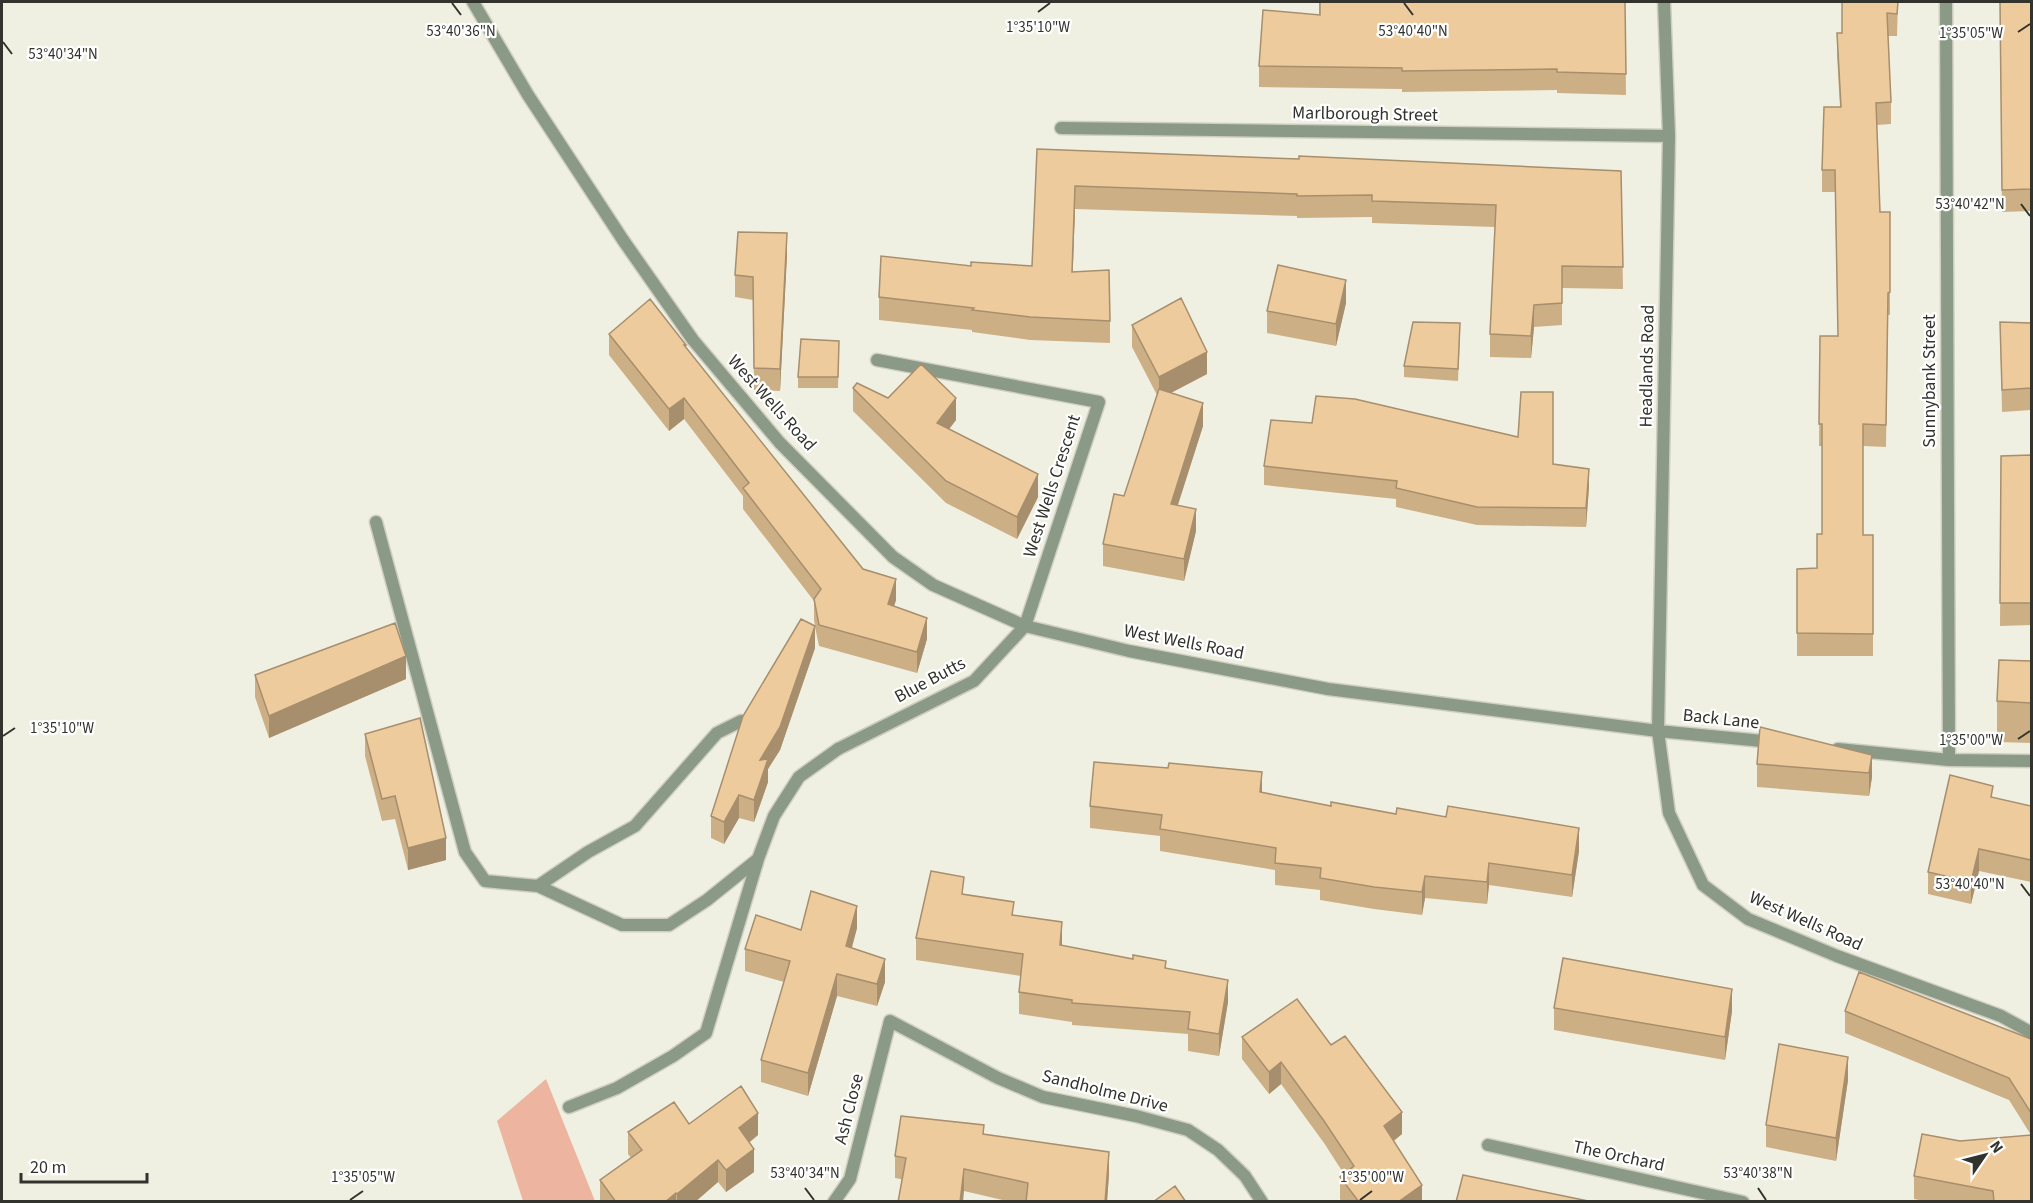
<svg xmlns="http://www.w3.org/2000/svg" width="2033" height="1203" viewBox="0 0 2033 1203" font-family="'Source Sans 3',sans-serif">
	<style>
		.green { fill: #edb59f }
		.lines { fill: none; stroke-linecap: round; stroke-linejoin: round }
		.service-casing { stroke: #cecec2; stroke-width: 15 }
		.minor-casing { stroke: #cecec2; stroke-width: 15 }
		.service { stroke: #8b9a86; stroke-width: 12 }
		.minor { stroke: #8b9a86; stroke-width: 12 }
		.wall { fill: #cdaf86 }
		.shaded-wall { fill: #a78e6d }
		.building { fill: #eecb9c; stroke: #a78e6d; stroke-width: 1.5 }
		.ticks { fill: none; stroke: #33332e; stroke-width: 2 }
		.labels { text-anchor: middle; dominant-baseline: central; stroke-width: 4.5; stroke-linejoin: round; paint-order: stroke }
		.street-label { font-size: 18px; fill: #33332e; stroke: #fff }
		.ticks-label { font-size: 15px; text-anchor: middle; fill: #33332e; stroke: #fff; stroke-width: 4.5; stroke-linejoin: round; paint-order: stroke }
	</style>
	<rect width="100%" height="100%" fill="#f0f0e2"/>
	<path class="green" d="M546 1079 595 1201H523L497 1121Z"/>
	<g class="lines">
		<defs>
			<path id="service" d="M376 522 465 852 485 881 538 886
				M741 721 717 733 635 826 588 852 538 886 622 925H669L707 900 758 859 774 816 799 777 838 749
				M569 1107 617 1088 673 1056 706 1033 758 859"/>
			<path id="minor" d="M473 2 528 95 623 240 693 340 780 443 893 557 933 585 1025 626 1129 651 1328 689 1658 731 1773 742
				M1664 2 1669 136 1658 731 1669 813 1703 885 1748 919 1837 956 2001 1016 2032 1033
				M1946 2 1949 760
				M1061 128 1669 136
				M838 749 974 681 1025 626 1099 402 877 360
				M1838 749 1949 760 2032 761
				M1488 1145 1743 1202
				M834 1202 850 1179 890 1021 998 1078 1043 1097 1136 1116 1188 1130 1218 1150 1245 1176 1262 1202"/>
		</defs>
		<use href="#service" class="service-casing"/>
		<use href="#minor" class="minor-casing"/>
		<use href="#service" class="service"/>
		<use href="#minor" class="minor"/>
	</g>
	<path class="wall" d="M1319 2H1625L1626 95 1557 93V90L1402 92V89L1259 87V66L1319 15Z
		M1898 2 1897 36H1888L1891 102V124L1877 125 1880 212H1890V315H1888L1886 447 1863 446V535H1873V656H1797V569L1817 568 1822 534V446H1819L1820 336H1838L1835 192H1822V170L1840 107 1837 55V33H1842Z
		M2000 2H2031V211L2002 212Z
		M1037 149 1621 171 1623 289 1562 288V325L1534 327 1531 358 1490 357V334L1495 227 1372 223V217L1297 218V216L1075 209 1072 272 1110 321V343L1030 340 972 332V330L879 320V297L971 266H1032Z
		M787 255 780 391 754 390 753 300 735 297V275Z
		M1346 303 1336 346 1267 333V311Z
		M2000 322 2031 323V410L2002 412Z
		M1132 325 1207 374 1171 393 1203 426 1178 505 1196 531 1184 581 1103 566V544L1124 496 1157 395 1132 347Z
		M609 334 686 345V348L863 569 896 600 894 606 927 639 917 673 819 646 815 627V648L780 750 768 769V782L754 822 739 818 724 844 711 838V816L815 626 814 620V601L743 509V496L684 419 669 431 609 355Z
		M1460 334 1458 381 1404 377V366Z
		M839 341 838 388H798V377Z
		M853 388 888 398 956 420 949 429 1038 497 1017 539 946 503 853 411Z
		M2031 455V625L2000 626 2001 456Z
		M1553 464 1589 487 1586 527 1477 525 1396 507V499L1264 485V466Z
		M2031 661V743L1997 742V701Z
		M255 675 406 679 269 738 255 697Z
		M365 734 446 860 408 870 395 819 382 821 365 756Z
		M1872 755V777L1869 796 1757 787V764Z
		M1262 793 1331 806 1396 814 1446 817 1579 851 1572 897 1489 885 1487 904 1425 898 1422 915 1374 909 1320 900V890L1275 885V870L1160 851V836L1090 828V806Z
		M1993 798 2031 806V882L1979 871 1971 904 1928 894V872Z
		M964 895 1014 915 1062 945 1166 968 1228 1002 1219 1056 1188 1051V1034L1072 1025V1022L1019 1014V992L1021 976 916 960V938Z
		M857 928 852 948 885 982 877 1006 837 996 808 1096 761 1082V1060L784 982 745 971V949L801 930Z
		M1554 1008 1732 1011 1725 1060 1554 1030Z
		M1845 1011 2031 1039V1202H1930L1914 1199V1176L1960 1141 2031 1135 2009 1100 1845 1033Z
		M1242 1037 1331 1045 1402 1134 1394 1141 1422 1202H1342L1340 1199V1177L1344 1174 1324 1143 1281 1084 1269 1094 1242 1059Z
		M1848 1080 1836 1161 1766 1147V1125Z
		M689 1124 758 1135 749 1143 754 1172 726 1192 718 1182 695 1202H600V1180L631 1158 628 1154V1132Z
		M984 1134 1109 1174 1107 1202H1011L964 1191 895 1178V1156Z"/>
	<path class="shaded-wall" d="M1075 186V209L1072 294V272Z
		M787 233V255L780 391V369Z
		M1346 280V303L1336 346V324Z
		M1534 305V327L1531 358V336Z
		M1207 352V374L1159 399V377Z
		M684 398V419L669 431V409Z
		M956 398V420L937 445V423Z
		M1203 403V426L1171 526V504Z
		M1589 469V487L1586 527V508Z
		M1038 474V497L1017 539V517Z
		M1196 509V531L1184 581V559Z
		M896 579V600L888 625V604Z
		M927 618V639L917 673V652Z
		M815 626V648L780 750 768 769V782L754 822V800L760 760Z
		M406 656V679L269 738V716Z
		M1872 755V777L1869 796V773Z
		M1262 772V794L1260 792Z
		M739 795V818L724 844V822Z
		M1579 828V851L1572 897V875Z
		M446 838V860L408 870V848Z
		M1979 849V871L1971 904V882Z
		M1489 863V885L1487 904V882Z
		M1425 876V898L1422 915V892Z
		M857 906V928L846 968V946Z
		M1062 922V944L1060 967V945Z
		M885 959V982L877 1006V984Z
		M837 974V996L808 1096V1073Z
		M1228 980V1002L1219 1056V1034Z
		M1732 989V1011L1725 1060V1037Z
		M1848 1057V1080L1836 1161V1138Z
		M1281 1062V1084L1269 1094V1072Z
		M1402 1112V1134L1384 1148V1126Z
		M758 1113V1135L739 1150V1128Z
		M754 1149V1172L726 1192V1170Z
		M1109 1152V1174L1107 1202H1105Z
		M718 1160V1182L695 1202H677V1194Z
		M964 1169V1191L963 1202H960Z
		M1422 1185V1202H1398Z
		M676 1193V1202H665Z"/>
	<path class="building" d="M1320 2H1625L1626 74 1557 72V69L1402 71V68L1259 66 1263 10 1320 15Z
		M1842 2H1898L1897 14 1887 13 1891 102 1876 103 1880 212H1890V292L1888 293 1886 425 1863 424V535H1873V634L1797 633V569L1817 568V534H1822V424H1819L1820 336H1838L1835 170H1822L1824 107H1841L1837 33H1842Z
		M2000 2H2031V189L2002 190Z
		M1037 149 1299 159V156L1621 171 1623 267 1562 266V303L1534 305 1531 336 1490 334 1496 205 1372 201V195L1297 196V194L1075 186 1072 272 1109 270 1110 321 1030 317 972 310 974 308 879 297 881 256 971 266V262L1032 266Z
		M738 232 787 233 780 369 754 368 753 277 735 275Z
		M1278 265 1346 280 1336 324 1267 311Z
		M1181 298 1207 352 1159 377 1132 325Z
		M650 299 686 345H684L863 569 896 579 888 604 927 618 917 652 819 625 814 599 821 589 743 488 749 483 684 398 669 409 609 334Z
		M1413 322 1460 323 1458 369 1404 366Z
		M2000 322 2031 323V388L2002 390Z
		M801 339 839 341 838 377H798Z
		M921 364 956 398 937 423 1038 474 1017 517 946 481 853 388 857 383 888 398Z
		M1159 389 1203 403 1171 504 1196 509 1184 559 1103 544 1114 494 1124 496Z
		M1521 392H1553V464L1589 469 1586 508 1477 507 1396 488 1397 481 1264 466 1271 420 1312 423 1316 396 1355 399 1518 437Z
		M2031 455V603H2000L2001 456Z
		M801 619 815 626 780 727 760 760 768 759 754 800 739 795 724 822 711 816 743 716Z
		M395 623 406 656 269 716 255 675Z
		M1999 660 2031 661V703L1997 701Z
		M420 718 446 838 408 848 395 796 382 799 365 734Z
		M1760 727 1872 755 1869 773 1757 764Z
		M1094 762 1168 768 1169 763 1262 772 1260 792 1331 806V802L1396 814 1397 808 1446 817 1448 806 1579 828 1572 875 1489 863 1487 882 1425 876 1422 892 1374 887 1320 878 1321 868 1275 863 1276 848 1160 829 1162 815 1090 806Z
		M1950 775 1993 786 1991 797 2031 806V860L1979 849 1971 882 1928 872Z
		M931 871 964 877 962 894 1014 902 1012 915 1062 922 1060 945 1133 959V955L1166 961 1165 968 1228 980 1219 1034 1188 1029 1190 1012 1072 1003V1000L1019 992 1023 954 916 938Z
		M811 891 857 906 846 946 885 959 877 984 837 974 808 1073 761 1060 790 961 745 949 756 915 801 930Z
		M1563 958 1732 989 1725 1037 1554 1008Z
		M1859 972 2031 1039V1113L2009 1078 1845 1011Z
		M1297 999 1331 1045 1345 1036 1402 1112 1384 1126 1422 1185 1398 1202H1359L1340 1177 1354 1166 1324 1121 1281 1062 1269 1072 1242 1037Z
		M1779 1044 1848 1057 1836 1138 1766 1125Z
		M741 1086 758 1113 739 1128 754 1149 726 1170 718 1160 677 1194 676 1193 665 1202H616L600 1180 642 1150 628 1132 674 1102 689 1124Z
		M901 1116 984 1125 983 1134 1109 1152 1105 1202H1026L1028 1183 964 1169 960 1202H898L906 1158 895 1156Z
		M1922 1134 1960 1141 2031 1135V1201L1994 1202 1993 1191 1914 1176Z
		M1463 1175 1593 1202H1456Z
		M1175 1186 1186 1202H1153Z"/>
	<path class="ticks" d="M452 3 461 15M1404 3 1413 15M1038 12 1050 3M2018 32 2030 24M3 42 12 54M2021 204 2030 216M3 736 15 728M2018 739 2030 731M2021 884 2030 896M805 1188 814 1200M1758 1188 1766 1200M350 1200 363 1191M1360 1200 1372 1191"/>
	<g class="labels">
		<g class="street-label">
			<text transform="translate(1365 114) rotate(1)">Marlborough Street</text>
			<text transform="translate(1647 366) rotate(-89)">Headlands Road</text>
			<text transform="translate(1929 381) rotate(-90)">Sunnybank Street</text>
			<text transform="translate(772 403) rotate(48)">West Wells Road</text>
			<text transform="translate(1052 486) rotate(-72)">West Wells Crescent</text>
			<text transform="translate(1184 642) rotate(11)">West Wells Road</text>
			<text transform="translate(930 680) rotate(-28)">Blue Butts</text>
			<text transform="translate(1721 719) rotate(6)">Back Lane</text>
			<text transform="translate(1806 921) rotate(24)">West Wells Road</text>
			<text transform="translate(1105 1091) rotate(14)">Sandholme Drive</text>
			<text transform="translate(849 1109) rotate(-76)">Ash Close</text>
			<text transform="translate(1619 1156) rotate(12)">The Orchard</text>
		</g>
	</g>
	<g class="ticks-label">
		<text x="1038" y="32">1°35'10"W</text>
		<text x="461" y="36">53°40'36"N</text>
		<text x="1413" y="36">53°40'40"N</text>
		<text x="1971" y="38">1°35'05"W</text>
		<text x="63" y="59">53°40'34"N</text>
		<text x="1970" y="209">53°40'42"N</text>
		<text x="62" y="733">1°35'10"W</text>
		<text x="1971" y="745">1°35'00"W</text>
		<text x="1970" y="889">53°40'40"N</text>
		<text x="805" y="1178">53°40'34"N</text>
		<text x="1758" y="1178">53°40'38"N</text>
		<text x="363" y="1182">1°35'05"W</text>
		<text x="1372" y="1182">1°35'00"W</text>
	</g>
	<rect width="2033" height="1203" fill="none" stroke="#33332e" stroke-width="6"/>
	<g transform="translate(1985 1155) rotate(55)" stroke="#ffffff" stroke-width="4.5" paint-order="stroke">
	<path d="M0-4.5L10 22L0 15L-10 22Z" fill="#33332e"/>
	<text y="-9" font-size="16" font-weight="bold" text-anchor="middle" fill="#33332e">N</text>
	</g>
	<path d="M21 1173v9h126v-9" fill="none" stroke="#33332e" stroke-width="3"/>
	<text x="30" y="1173" font-size="18" fill="#33332e" stroke="#ffffff" stroke-width="4.5" paint-order="stroke">20 m</text>
</svg>
